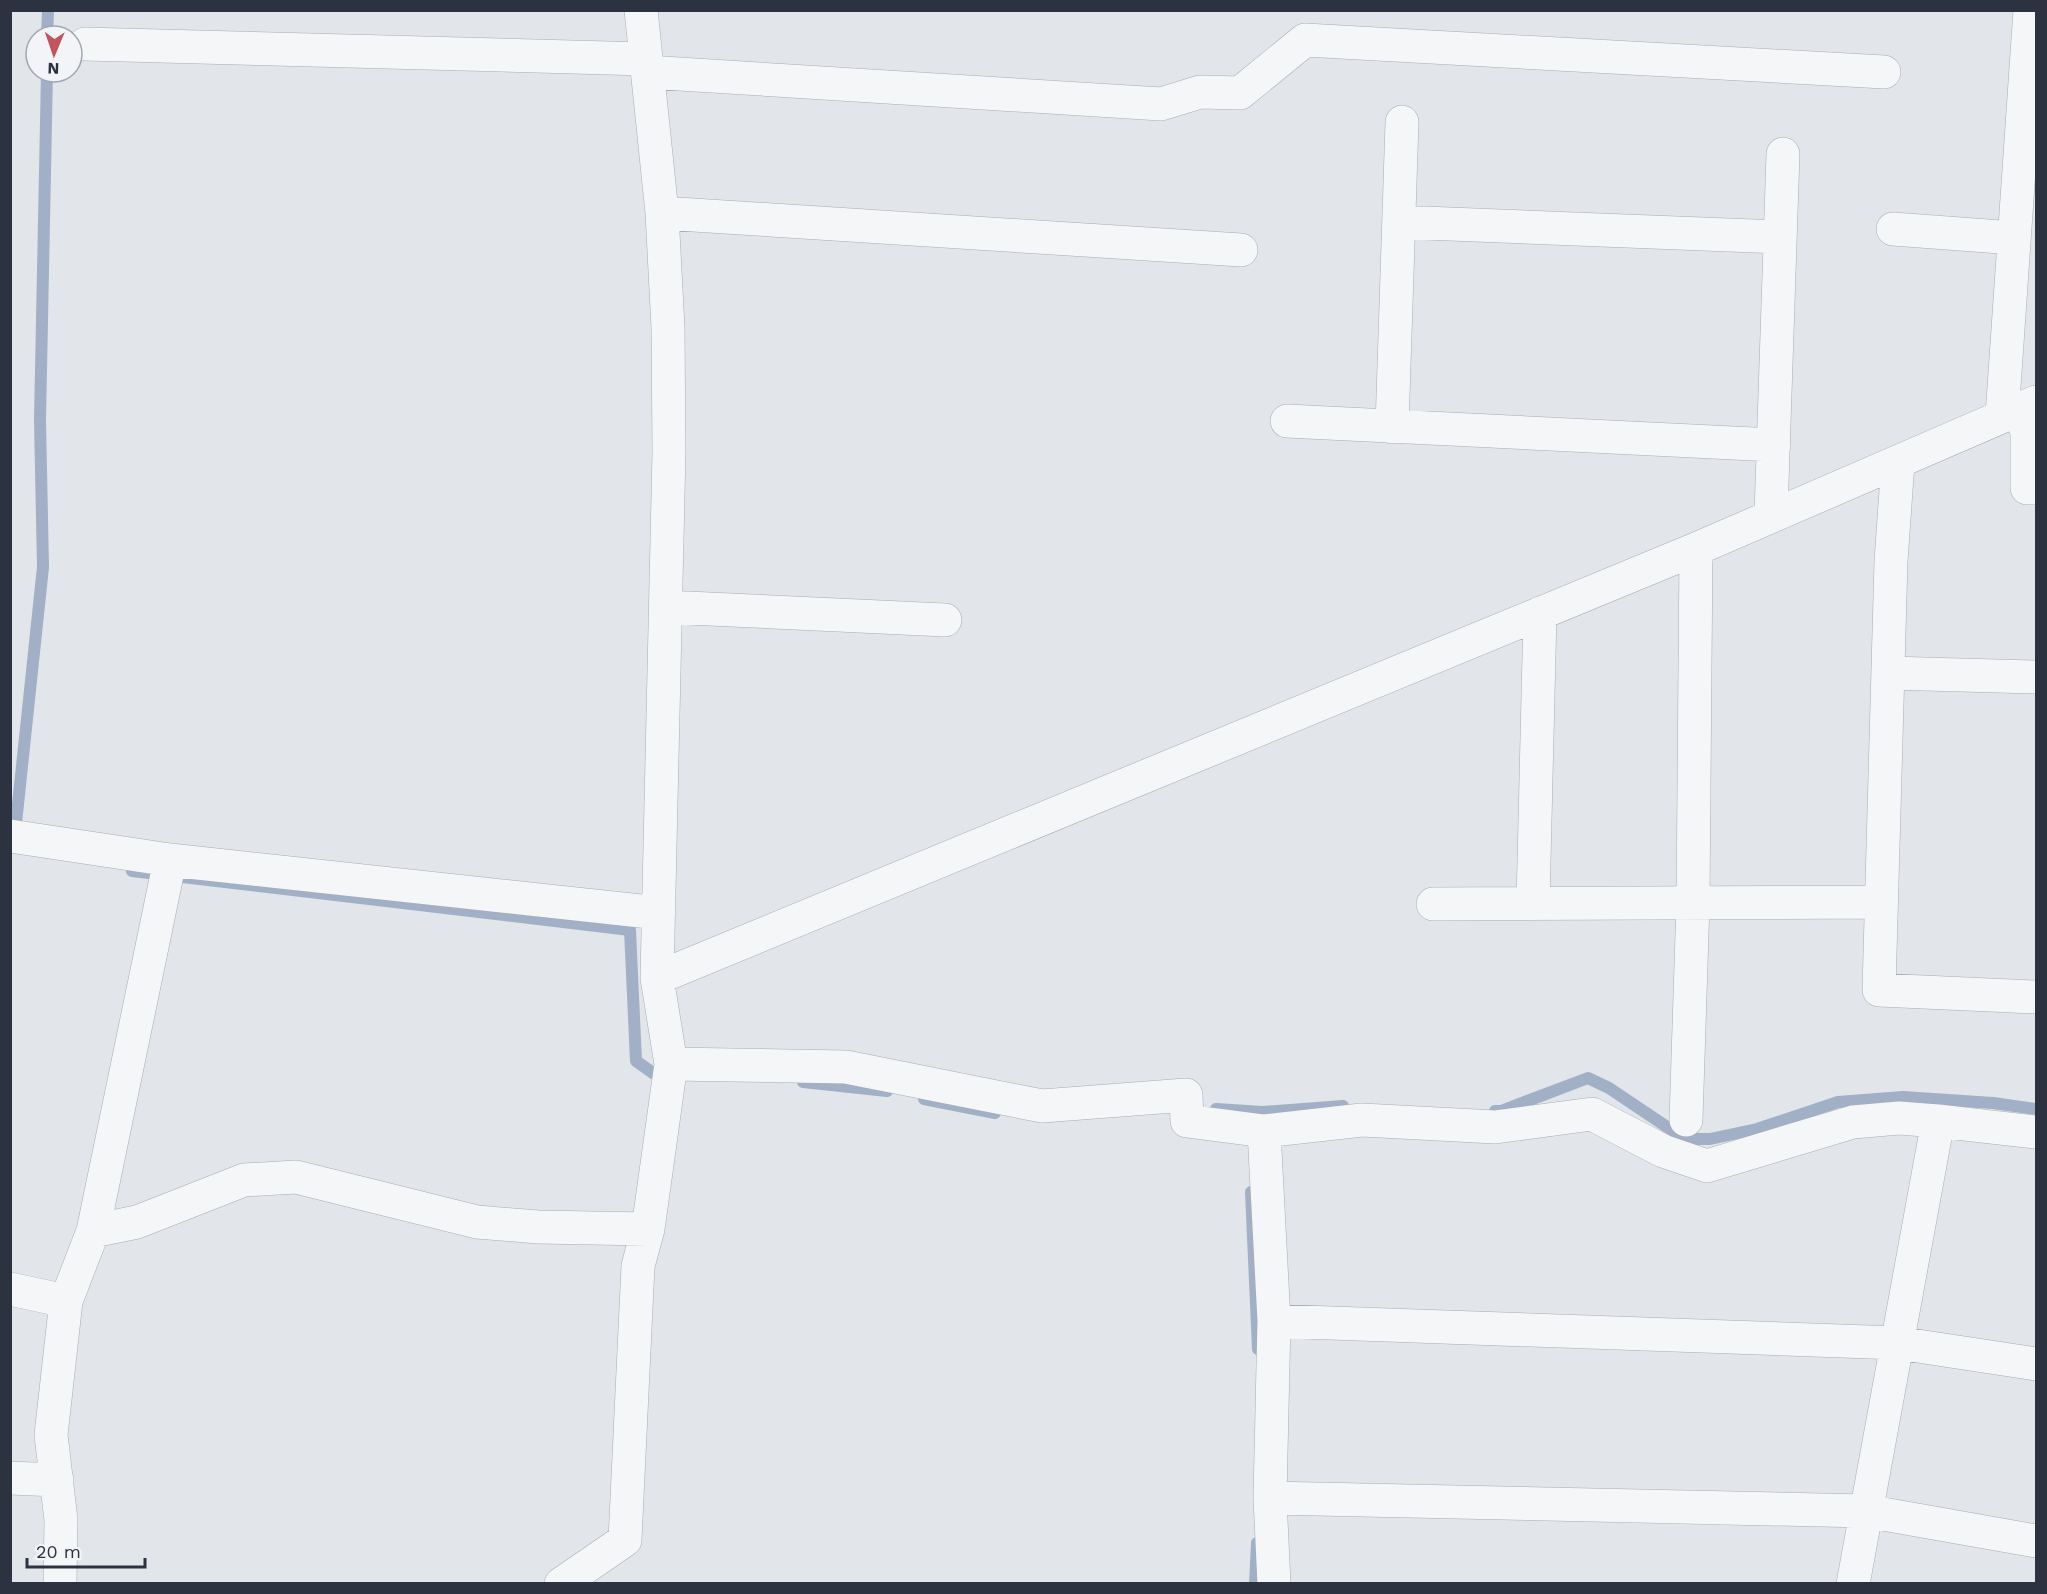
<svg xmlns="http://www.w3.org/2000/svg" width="2047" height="1594" viewBox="0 0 2047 1594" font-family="'Work Sans',sans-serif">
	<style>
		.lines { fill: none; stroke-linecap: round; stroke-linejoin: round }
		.stream { stroke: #a1b0c6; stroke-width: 12 }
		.street-casing { stroke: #a8acb3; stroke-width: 34 }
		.street { stroke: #f5f6f8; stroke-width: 33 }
	</style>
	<rect width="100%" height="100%" fill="#e2e5e9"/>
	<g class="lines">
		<path class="stream" d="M47 36 48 10
			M16 823 43 567 40 420 47 72
			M132 871 630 930 636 1061 653 1073 669 1076
			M803 1082 887 1091
			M924 1099 995 1113
			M1216 1109 1262 1112 1343 1106
			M1495 1111H1501L1588 1078 1609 1088 1685 1139H1710L1757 1129 1838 1102 1903 1097 1993 1103 2036 1109
			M1251 1192 1258 1349
			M1255 1584 1257 1543"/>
		<defs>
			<path id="street" d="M85 44 646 59
				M647 72 1161 104 1200 92 1240 93 1305 40 1884 72
				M662 213 1241 250
				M1399 222 1780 237
				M1893 229 2014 238
				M2019 409 2027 432V488H2036
				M2002 416 2030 10
				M1287 421 1774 445
				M1392 427 1402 122
				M1898 462 1891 561 1879 990 2036 997
				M1771 514 1783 154
				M666 607 945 620
				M1888 673 2036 677
				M10 836 170 860 659 913
				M1533 903 1540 613
				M1433 904 1881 902
				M657 978 1696 549 2036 402
				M671 1064 846 1067 1042 1106 1186 1095 1187 1121 1264 1131
				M1686 1120 1693 903 1696 549
				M93 1231 137 1222 244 1180 296 1177 477 1222 538 1227 648 1229
				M10 1289 66 1301
				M1274 1321 1264 1131 1362 1120 1495 1127 1592 1114 1663 1151 1707 1166 1853 1122 1899 1118 1938 1121
				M10 1478 57 1480
				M1270 1498 1866 1511 2036 1541
				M60 1584 61 1520 51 1435 66 1301 93 1231 170 860
				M561 1584 625 1540 638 1266 648 1229 671 1064 657 978 669 452 668 328 662 213 641 10
				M1274 1584 1270 1498 1274 1321 1898 1343 2036 1364
				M1853 1584 1938 1121 2036 1132"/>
		</defs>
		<use href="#street" class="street-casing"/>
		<use href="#street" class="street"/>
	</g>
	<rect width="2047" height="1594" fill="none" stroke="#2c3240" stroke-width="24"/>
	<g transform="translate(54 54) rotate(182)"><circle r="28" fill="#f2f4f7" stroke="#a3a6ae" stroke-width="1.5"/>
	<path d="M0-4.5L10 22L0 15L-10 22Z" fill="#c3535c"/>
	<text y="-9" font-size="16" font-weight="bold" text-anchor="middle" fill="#2c3240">N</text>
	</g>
	<path d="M27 1558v9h118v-9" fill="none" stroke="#2c3240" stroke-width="3"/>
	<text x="36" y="1558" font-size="18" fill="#2c3240" stroke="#f2f4f7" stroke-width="4.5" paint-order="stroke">20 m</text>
</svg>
